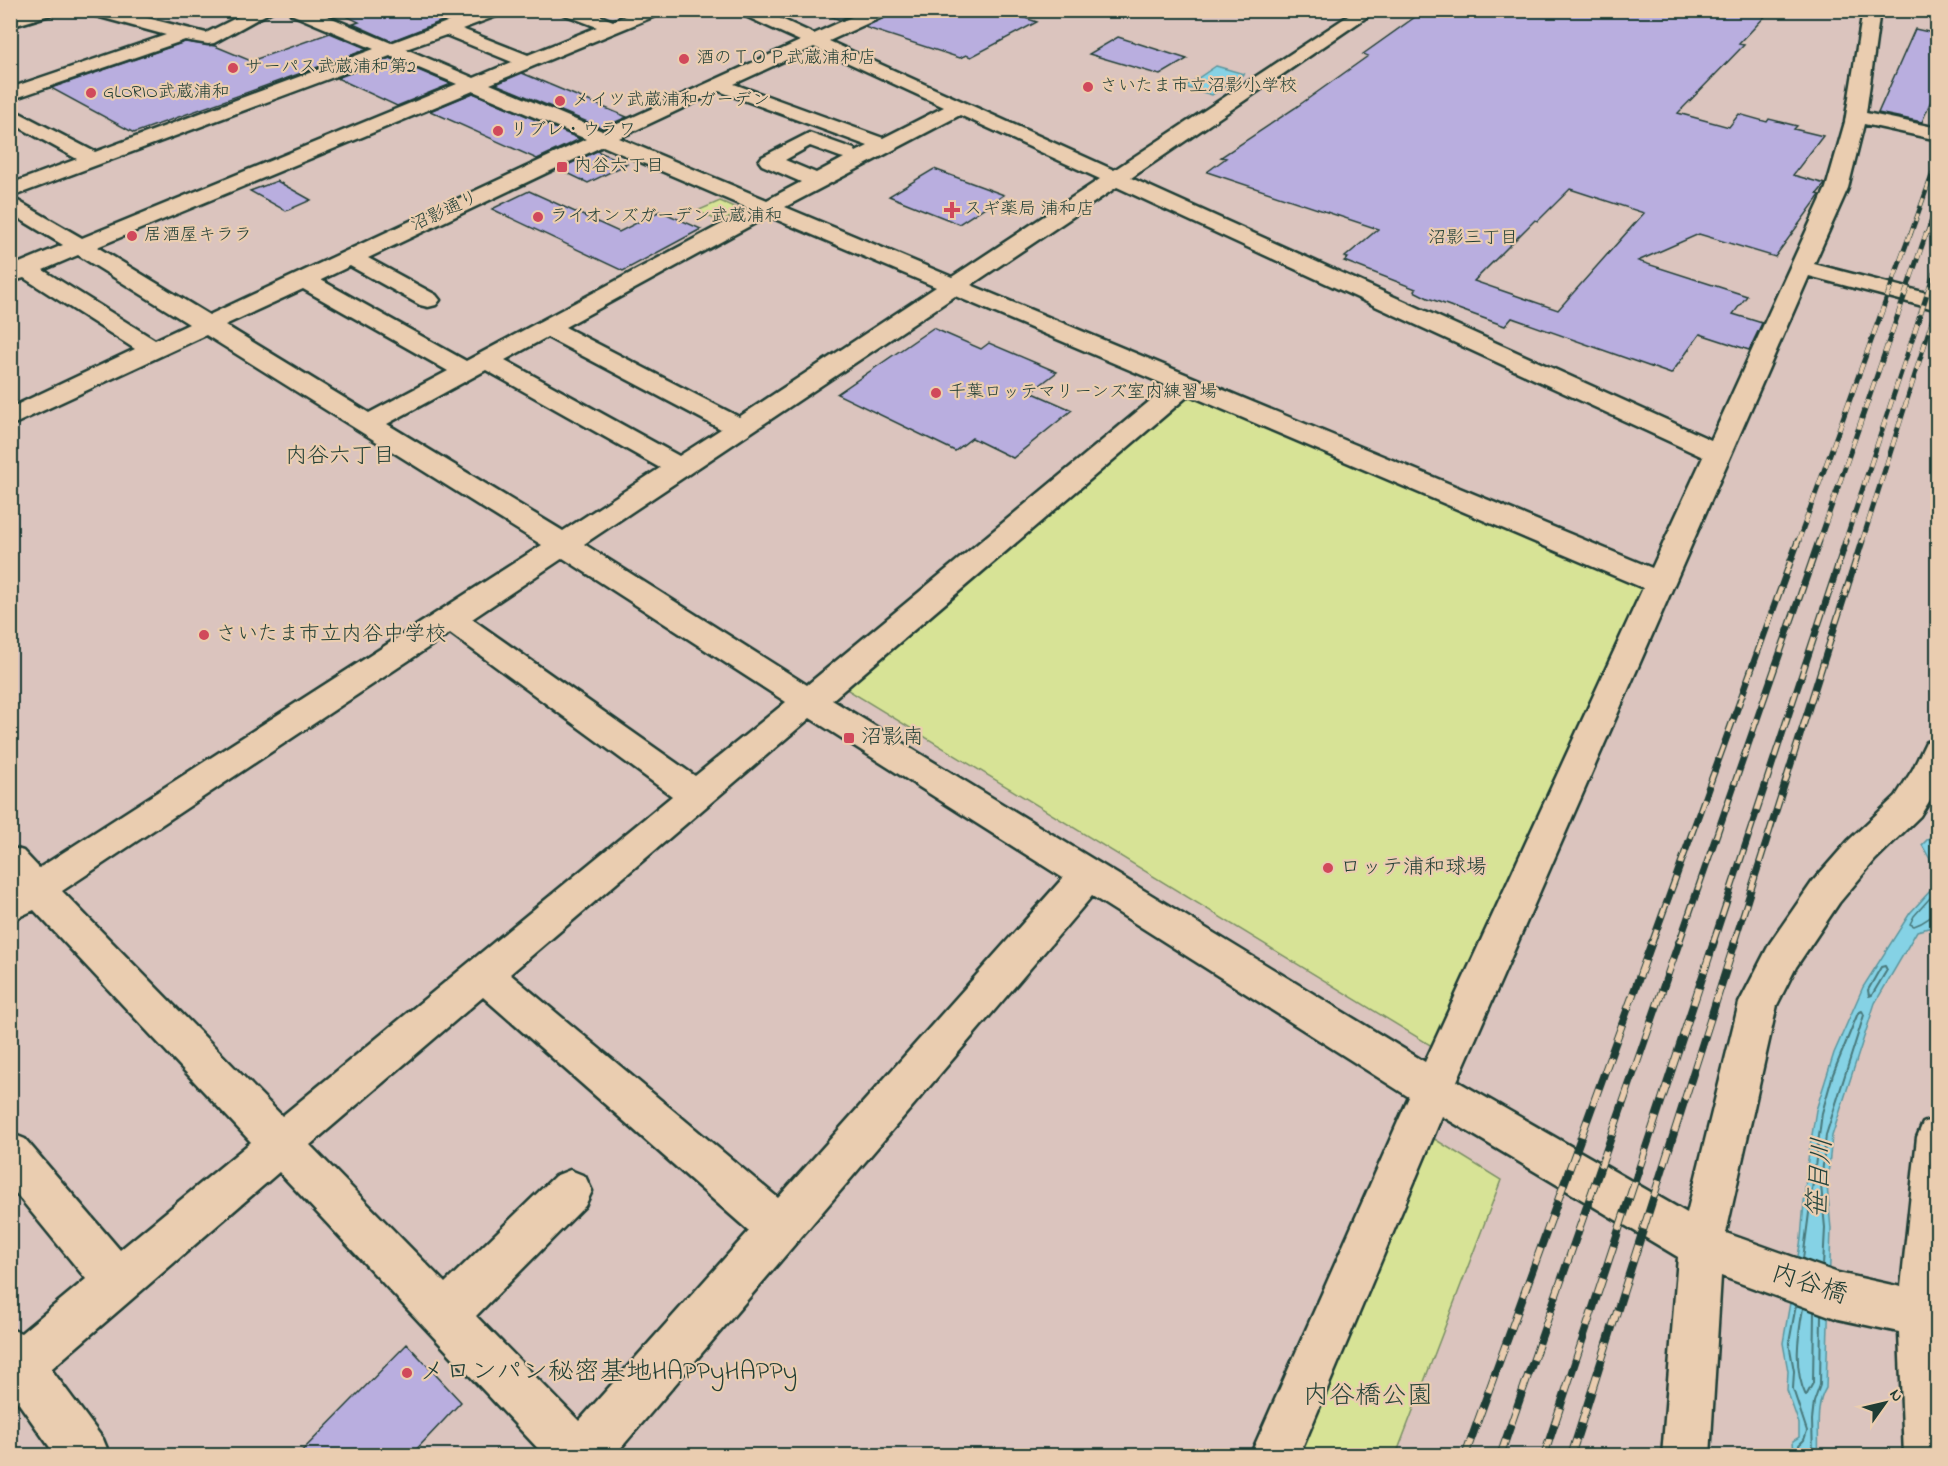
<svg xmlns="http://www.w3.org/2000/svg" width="1948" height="1466" viewBox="0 0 1948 1466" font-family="'Indie Flower','Klee One',sans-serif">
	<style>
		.green { fill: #d7e396; stroke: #7b9065; stroke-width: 1.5 }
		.water { fill: #85d2e5; stroke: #5c969e; stroke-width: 1.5 }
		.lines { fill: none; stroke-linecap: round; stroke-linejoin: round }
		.shore-far1 { stroke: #48797b; stroke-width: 1.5 }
		.shore { stroke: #48797b; stroke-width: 2 }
		.building { fill: #b9aedf; stroke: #1f3d34; stroke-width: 1.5; fill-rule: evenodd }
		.minor-casing { stroke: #1f3d34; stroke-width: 5 }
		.minor { fill: #eacdb0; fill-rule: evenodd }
		.rail-far3-casing { stroke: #1f3d34; stroke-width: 4.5 }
		.rail-far2-casing { stroke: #1f3d34; stroke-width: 5 }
		.rail-far1-casing { stroke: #1f3d34; stroke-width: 7 }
		.rail-casing { stroke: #1f3d34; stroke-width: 8 }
		.rail-far3 { stroke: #eacdb0; stroke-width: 3; stroke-dasharray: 8; stroke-linecap: butt }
		.rail-far2 { stroke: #eacdb0; stroke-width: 4; stroke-dasharray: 10; stroke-linecap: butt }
		.rail-far1 { stroke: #eacdb0; stroke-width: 4.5; stroke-dasharray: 14; stroke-linecap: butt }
		.rail { stroke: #eacdb0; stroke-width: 6; stroke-dasharray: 17; stroke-linecap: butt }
		.poi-dot { fill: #d1495b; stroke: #eacdb0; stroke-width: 2 }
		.labels { text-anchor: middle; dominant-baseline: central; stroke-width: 4.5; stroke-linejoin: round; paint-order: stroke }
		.far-poi-label { font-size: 18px; fill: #1f3d34; stroke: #eacdb0; text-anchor: start }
		.far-street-label { font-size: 18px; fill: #1f3d34; stroke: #eacdb0 }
		.far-neighbourhood-label { font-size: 18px; fill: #1f3d34; stroke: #eacdb0 }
		.poi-label { font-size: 21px; fill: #1f3d34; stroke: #eacdb0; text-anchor: start }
		.neighbourhood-label { font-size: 22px; fill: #1f3d34; stroke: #eacdb0 }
		.near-street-label { font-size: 26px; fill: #1f3d34; stroke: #eacdb0 }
		.near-poi-label { font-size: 26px; fill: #1f3d34; stroke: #eacdb0; text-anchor: start }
		.near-park-label { font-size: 26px; fill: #284539; stroke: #eacdb0 }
		.near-water-label { font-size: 27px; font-style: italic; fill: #24443d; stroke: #eacdb0 }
	</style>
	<rect width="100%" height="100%" fill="#dbc4be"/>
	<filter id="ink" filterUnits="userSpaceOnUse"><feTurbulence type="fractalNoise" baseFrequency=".0167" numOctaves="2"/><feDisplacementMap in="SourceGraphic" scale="12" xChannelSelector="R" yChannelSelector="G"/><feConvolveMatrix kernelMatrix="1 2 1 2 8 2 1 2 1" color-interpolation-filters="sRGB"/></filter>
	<g filter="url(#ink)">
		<path class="green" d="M720 201 748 213 727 225 697 211Z
			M1187 395 1197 396 1647 587 1435 1048 843 687Z
			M1428 1135 1501 1180 1396 1455 1293 1456Z"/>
		<path class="water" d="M1216 66 1244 74 1212 95 1185 87Z
			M1934 833 1938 835 1937 915 1932 927 1917 931 1875 1003 1832 1136 1827 1185 1831 1229 1826 1388C1814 1407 1820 1434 1818 1455H1794L1793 1441 1799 1437V1424L1787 1390 1788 1371 1783 1343 1801 1239 1807 1166 1816 1110 1834 1053 1863 987 1910 913 1931 890 1935 878 1931 861 1922 845Z"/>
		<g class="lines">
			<path class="shore-far1" d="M1938 889 1914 916 1910 924 1914 926C1927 922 1929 916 1938 913"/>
			<path class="shore" d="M1885 966 1887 970 1872 995 1869 996 1868 990 1881 967Z
				M1803 1259 1822 1113 1833 1074 1858 1013 1862 1011 1864 1015 1826 1135 1821 1185 1825 1228 1823 1266
				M1796 1305 1789 1343 1794 1371 1793 1389 1807 1431 1804 1440 1799 1445 1800 1456
				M1803 1308C1798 1336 1793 1369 1806 1396L1813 1383 1814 1312
				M1813 1456 1812 1420 1814 1402 1820 1385 1821 1314"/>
		</g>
		<path class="building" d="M334 10H465V12L391 41 353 24 359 22Z
			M827 10H860L840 20 827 15Z
			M892 10H1001L1037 22 971 57 966 55 960 58 864 27 889 16Z
			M1425 10H1771L1739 44 1744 45 1678 113 1729 127 1739 114 1767 122 1769 119 1797 126 1794 129 1823 136 1793 175 1825 184 1817 194 1820 195 1775 257 1699 234 1638 261 1747 296 1733 314 1762 323 1749 350 1700 334 1671 374 1512 318 1505 326 1428 298 1414 291 1416 289 1344 261 1348 258 1345 257 1378 229 1207 172 1226 158 1221 157 1295 108 1368 56 1363 54ZM1570 189 1644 213 1558 310 1474 281 1535 220 1538 221Z
			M1915 29 1938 34V84L1922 122 1878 113Z
			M330 33 368 49 134 133 51 88 185 42 215 46 251 61Z
			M1118 37 1187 59 1160 75 1089 54Z
			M390 58 451 84 397 106 337 78Z
			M522 73 627 117 602 128 496 84Z
			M473 93 580 139 537 159 430 111Z
			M597 151 627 164 588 183 559 169Z
			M934 169 1004 195 959 224 889 196Z
			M277 181 311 200 286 211 250 191Z
			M529 191 619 232 660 211 701 229 623 271 492 209Z
			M933 328 981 349 989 343 1057 372 1031 392 1072 410 1013 458 972 438 955 451 837 394Z
			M407 1344 461 1402 411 1455H298Z"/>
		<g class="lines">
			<defs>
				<path id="minor" d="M28 10H55L53 14 10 27V16Z
					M87 10H116L206 33 252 10H274L214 43 208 44 185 40 10 100V88L166 35 89 14Z
					M289 10H313L391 43 479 10H504L502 14 462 29 528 55 597 27 563 14 561 10H586L613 21 638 10H662L660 14 490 84 602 131 800 41 741 14 739 10H762L814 34 867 10H890L888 14 829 41 1114 170 1357 10H1377L1131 178 1711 440 1826 188 1845 122 1863 10H1880L1866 113 1938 128V140L1864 124 1848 188 1814 264 1938 296V310L1809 276 1457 1081 1687 1213 1739 1003 1770 943 1813 881 1849 840 1896 796 1913 769 1926 742 1938 738V787L1920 816 1875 860 1839 903 1796 967 1777 1005 1726 1233 1838 1273 1901 1287 1917 1137 1923 1123 1938 1117V1456H1904L1899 1332 1838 1319 1721 1276 1710 1456H1662L1678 1257 1442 1116 1299 1456H1250L1409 1097 1092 896 614 1456H545L279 1172 51 1369 103 1439 110 1456H56L13 1395 10 1396V1329L21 1333 86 1279 10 1186V1133L25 1139 120 1250 251 1142 34 910 10 921V847L23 851 39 868 542 545 206 335 10 426V408L135 349 24 278 10 282V267L63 245 10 213V184L77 159 10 122V108L95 152 374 49 291 14ZM446 35 512 62 474 78 406 49ZM814 47 944 107 883 138 734 84ZM390 56 457 84 82 238 11 197ZM473 91 586 139 209 315 97 247ZM719 91 868 146 856 152 854 149 809 133 762 157 759 161 762 165 801 182 767 200 619 138ZM960 115 1100 179 952 277 785 207ZM603 146 750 209 466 361 321 280 350 266 420 305 428 307 436 305 440 300 436 295 368 258ZM810 146 840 157 844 158 816 173 785 160ZM1117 187 1703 457 1652 568 971 285ZM768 216 936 287 739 417 565 327ZM78 255 189 324 155 340 43 270ZM303 289 448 371 369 413 225 325ZM955 296 1168 386 807 685 584 544ZM547 337 721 429 679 456 505 360ZM486 370 660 468 563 531 387 424ZM1189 395 1643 588 1425 1062 832 700ZM563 558 786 702 695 776 472 619ZM450 633 672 796 282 1116 62 891ZM810 718 1063 878 778 1198 510 974ZM483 997 749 1231 579 1421 476 1316 585 1206 592 1191 585 1176 570 1170 555 1176 445 1283 310 1145Z"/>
			</defs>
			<use href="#minor" class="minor-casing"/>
			<use href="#minor" class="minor"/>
			<defs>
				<path id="rail-far3" d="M1910 236 1938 158
					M1926 236 1938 201"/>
				<path id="rail-far2" d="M1798 542 1910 234
					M1819 542 1926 234
					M1845 542 1938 261
					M1862 542 1938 302"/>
				<path id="rail-far1" d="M1652 943 1798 541
					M1679 943 1819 541
					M1713 943 1846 541
					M1734 943 1862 541"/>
				<path id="rail" d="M1465 1456 1652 942
					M1500 1456 1679 942
					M1544 1456 1714 942
					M1571 1456 1735 942"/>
			</defs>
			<use href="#rail-far3" class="rail-far3-casing"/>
			<use href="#rail-far2" class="rail-far2-casing"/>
			<use href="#rail-far1" class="rail-far1-casing"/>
			<use href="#rail" class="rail-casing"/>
			<use href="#rail-far3" class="rail-far3"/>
			<use href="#rail-far2" class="rail-far2"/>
			<use href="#rail-far1" class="rail-far1"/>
			<use href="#rail" class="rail"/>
		</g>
	</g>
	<g class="poi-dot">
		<circle cx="684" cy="59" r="6"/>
		<circle cx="233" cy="68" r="6"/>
		<circle cx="1088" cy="87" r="6"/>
		<circle cx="91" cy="93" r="6"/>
		<circle cx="560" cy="101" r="6"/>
		<circle cx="498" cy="131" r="6"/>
		<rect x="556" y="161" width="12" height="12" rx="3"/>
		<path d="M949 201h6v6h6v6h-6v6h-6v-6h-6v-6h6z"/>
		<circle cx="538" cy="217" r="6"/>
		<circle cx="132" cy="236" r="6"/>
		<circle cx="936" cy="393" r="6"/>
		<circle cx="204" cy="635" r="6"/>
		<rect x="843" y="732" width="12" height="12" rx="3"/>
		<circle cx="1328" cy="868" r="6"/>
		<circle cx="407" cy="1373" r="6"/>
	</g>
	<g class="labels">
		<g class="far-poi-label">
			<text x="696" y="59">酒のＴＯＰ武蔵浦和店</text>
			<text x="245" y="68">サーパス武蔵浦和第2</text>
			<text x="1100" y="87">さいたま市立沼影小学校</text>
			<text x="103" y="93">GLORIO武蔵浦和</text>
			<text x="572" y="101">メイツ武蔵浦和ガーデン</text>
			<text x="510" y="131">リブレ・ウラワ</text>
			<text x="574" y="167">内谷六丁目</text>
			<text x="964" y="210">スギ薬局 浦和店</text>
			<text x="550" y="217">ライオンズガーデン武蔵浦和</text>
			<text x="144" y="236">居酒屋キララ</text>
			<text x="948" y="393">千葉ロッテマリーンズ室内練習場</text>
		</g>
		<g class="far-street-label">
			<text transform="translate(445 212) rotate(-25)">沼影通り</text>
		</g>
		<g class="far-neighbourhood-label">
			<text x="1473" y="239">沼影三丁目</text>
		</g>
		<g class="poi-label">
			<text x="216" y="635">さいたま市立内谷中学校</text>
			<text x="861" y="738">沼影南</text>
			<text x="1340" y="868">ロッテ浦和球場</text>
		</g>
		<g class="neighbourhood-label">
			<text x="340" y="457">内谷六丁目</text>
		</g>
		<g class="near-street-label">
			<text transform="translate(1809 1285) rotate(18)">内谷橋</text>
		</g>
		<g class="near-poi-label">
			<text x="419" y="1373">メロンパン秘密基地HAPPyHAPPy</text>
		</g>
		<g class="near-park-label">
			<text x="1368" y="1397">内谷橋公園</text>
		</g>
		<g class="near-water-label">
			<text transform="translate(1821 1178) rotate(-86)">笹目川</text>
		</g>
	</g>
	<rect width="1948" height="1466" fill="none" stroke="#eacdb0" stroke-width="36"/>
	<rect x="18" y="18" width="1912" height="1430" fill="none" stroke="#1f3d34" stroke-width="2" filter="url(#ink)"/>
	<g transform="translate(1885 1403) rotate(56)" stroke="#eacdb0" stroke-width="4.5" paint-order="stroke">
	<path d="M0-4.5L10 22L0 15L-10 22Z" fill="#1f3d34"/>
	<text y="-9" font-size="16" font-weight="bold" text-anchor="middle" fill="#1f3d34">N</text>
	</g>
</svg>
